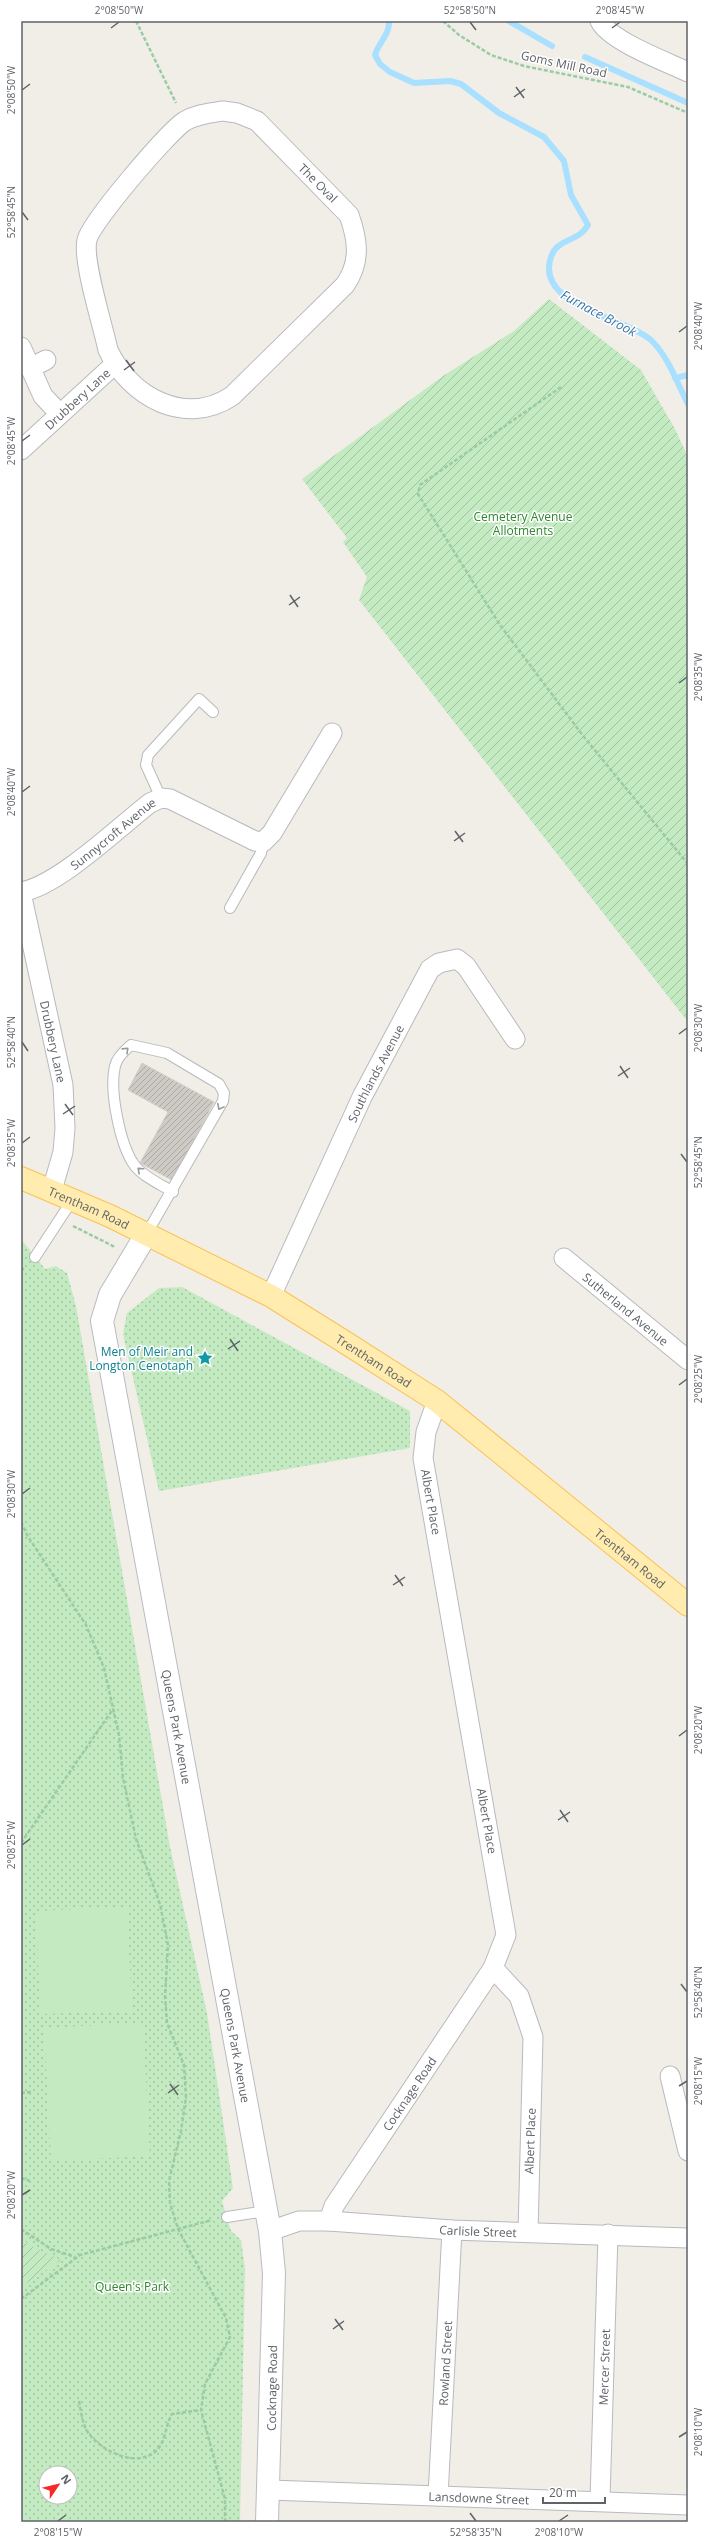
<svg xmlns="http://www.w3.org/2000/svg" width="709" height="2543" viewBox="0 0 709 2543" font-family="'Open Sans',sans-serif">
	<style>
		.park { fill: url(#park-dots); fill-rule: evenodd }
		.garden { fill: url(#garden-furrows) }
		.pitch { fill: #c4eac2 }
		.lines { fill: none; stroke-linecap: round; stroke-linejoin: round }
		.stream { stroke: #a9e0ff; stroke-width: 6 }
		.building { fill: url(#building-hatch); stroke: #d7cfc4 }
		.lane-casing { stroke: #b7babe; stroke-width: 12 }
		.street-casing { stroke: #b7babe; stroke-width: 21 }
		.secondary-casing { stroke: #b8bcc1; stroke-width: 24 }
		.primary-casing { stroke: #fcc154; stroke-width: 24 }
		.path { stroke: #99cca4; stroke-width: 2.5; stroke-dasharray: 4 2; stroke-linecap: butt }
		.lane { stroke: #fff; stroke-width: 10 }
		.street { stroke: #fff; stroke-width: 19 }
		.secondary { stroke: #fff; stroke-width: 22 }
		.primary { stroke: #ffecae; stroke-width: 22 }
		.oneway { stroke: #969a9d }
		.ticks { fill: none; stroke: #5e6368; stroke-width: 1.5 }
		.labels { text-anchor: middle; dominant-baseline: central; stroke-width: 3; stroke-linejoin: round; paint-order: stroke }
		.street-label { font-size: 12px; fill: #5e6368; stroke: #fff }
		.park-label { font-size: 12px; fill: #30862f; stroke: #fff }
		.culture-label { font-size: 12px; fill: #0d838f; stroke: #fff; text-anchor: end }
		.water-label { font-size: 13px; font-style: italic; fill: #3776a7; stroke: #fff }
		.neatline { fill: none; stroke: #5e6368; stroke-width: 1.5 }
		.ticks-label { font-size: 10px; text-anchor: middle; fill: #5e6368 }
	</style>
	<defs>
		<pattern id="park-dots" width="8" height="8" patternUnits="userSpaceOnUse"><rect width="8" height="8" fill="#c4eac2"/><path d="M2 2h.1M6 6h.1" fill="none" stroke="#a2c1a1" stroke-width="1.8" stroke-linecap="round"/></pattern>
		<pattern id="garden-furrows" width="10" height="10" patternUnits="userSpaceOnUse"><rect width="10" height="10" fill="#c4eac2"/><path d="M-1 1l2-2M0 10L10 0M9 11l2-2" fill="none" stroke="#a2c1a1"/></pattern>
		<pattern id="building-hatch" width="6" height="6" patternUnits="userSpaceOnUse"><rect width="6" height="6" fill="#cecbc5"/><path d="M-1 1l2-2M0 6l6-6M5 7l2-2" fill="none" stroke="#aaa8a4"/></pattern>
	</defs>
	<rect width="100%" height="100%" fill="#f1eee7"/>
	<path class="park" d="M21 1239 45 1269 56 1266 67 1273 76 1306 170 1847 207 2013 233 2188 222 2201 231 2231 241 2240 245 2268 240 2522H21ZM46 2473H70V2497H46Z
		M182 1287 410 1411V1448L159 1491 123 1334 127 1313 159 1288Z"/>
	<path class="garden" d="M549 299 641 370 675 429 688 457V1022L359 600 367 577 343 542 347 538 302 479 443 376 514 331Z
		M21 2238 36 2249 61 2260 21 2287Z"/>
	<path class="pitch" d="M127 1907 132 2011 40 2014 36 1911Z
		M143 2023 150 2156 51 2161 44 2028Z"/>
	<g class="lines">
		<path class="stream" d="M389 21C390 35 378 43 375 55L380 64 390 72 414 83 450 81 461 84 499 113 544 137 564 161 571 195 588 225C579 242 557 238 551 257 534 306 626 317 652 341 669 358 677 383 688 404
			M509 21 552 46
			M585 57 688 103
			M675 378 688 375"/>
	</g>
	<path class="building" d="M142 1063 214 1102 172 1180 140 1163 168 1112 128 1090Z"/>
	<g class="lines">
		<defs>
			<path id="lane" d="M161 798 146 765 148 755 199 699 213 712
				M230 908 261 853 263 842
				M147 1233 223 1101 224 1093 219 1084 167 1053 131 1045C125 1050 117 1057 115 1066 109 1090 120 1146 135 1166 144 1177 160 1184 173 1192
				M35 1257 73 1199
				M227 2217 266 2211"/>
			<g id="street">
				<path d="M600 21C610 41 667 62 688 72"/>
				<path d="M223 111 237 113 257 121 349 215C358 240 361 262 345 285L232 396C185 427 130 397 108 350 103 326 82 260 87 240 90 223 169 131 185 121 197 114 210 113 223 111Z"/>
				<path d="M21 347 43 396 60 414"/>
				<path d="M30 368 46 360"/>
				<path id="s1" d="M21 450 115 364"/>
				<path id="s2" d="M21 892C58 886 119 827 150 803L161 798 170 799 255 841 263 842 272 833 332 733"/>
				<path id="s3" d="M21 893 63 1085 65 1128 63 1152 52 1190"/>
				<path id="s4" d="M564 1258 688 1360"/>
				<path id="s5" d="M271 1296 362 1097 430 969 439 963 457 959 466 966 515 1039"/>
				<path d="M493 1968 519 1996 533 2037 528 2232"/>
				<path d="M670 2076 688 2151"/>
				<path id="s6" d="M329 2221 334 2206 493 1968 506 1935 423 1458 426 1432 437 1401"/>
				<path id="s7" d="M270 2231 299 2221H329L452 2230 688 2238"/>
				<path id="s8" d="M269 2490 688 2505"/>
				<path id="s9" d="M438 2496 452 2230"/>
				<path id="s10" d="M600 2500 608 2234"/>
			</g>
			<g id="secondary">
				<path id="s11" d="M147 1233 110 1295 102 1321 270 2231 274 2273 267 2522"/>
			</g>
			<g id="primary">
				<path id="s12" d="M21 1178 110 1216 271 1296 343 1341 437 1401 688 1605"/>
			</g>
		</defs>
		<use href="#lane" class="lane-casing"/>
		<use href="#street" class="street-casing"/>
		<use href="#secondary" class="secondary-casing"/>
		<use href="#primary" class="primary-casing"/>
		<path class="path" d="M136 21 176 103
			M443 21 459 35 491 55 524 66 628 87 688 113
			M561 387 420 485 418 494 500 625 584 737 688 864
			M73 1226 115 1247
			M21 1271 25 1267
			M21 1522 27 1535 86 1625 104 1668 119 1735 123 1778 136 1839 160 1904 168 1945 165 1996 167 2023 184 2065 186 2097 181 2131 169 2181 170 2203 178 2229 226 2318 230 2337 205 2384 201 2410 225 2499V2522
			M21 1843 113 1709
			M21 2093 31 2092
			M21 2178 30 2181
			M21 2229 51 2249 75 2257
			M21 2299 80 2255 212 2220
			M79 2401C81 2411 82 2422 87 2431 99 2450 137 2470 157 2450 166 2441 165 2426 172 2414L201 2410"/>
		<use href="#lane" class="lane"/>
		<use href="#street" class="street"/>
		<use href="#secondary" class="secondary"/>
		<use href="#primary" class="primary"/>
	</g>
	<defs><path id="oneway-chevron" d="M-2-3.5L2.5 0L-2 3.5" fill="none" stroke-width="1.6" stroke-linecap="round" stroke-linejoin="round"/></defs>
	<g class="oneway">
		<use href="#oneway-chevron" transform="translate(126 1050) rotate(-44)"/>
		<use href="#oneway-chevron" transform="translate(220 1107) rotate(118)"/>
		<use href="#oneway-chevron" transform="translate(140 1170) rotate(-138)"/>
	</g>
	<path class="ticks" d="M470 22 476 30M111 28 119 22M612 28 620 22M516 87 524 98M22 90 30 84M514 97 525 89M22 212 28 220M679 332 687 326M126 360 134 371M124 370 135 362M22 441 30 435M290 595 298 607M289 605 300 597M679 683 687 677M22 792 30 786M455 831 463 842M454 841 465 833M679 1034 687 1028M22 1042 28 1051M620 1066 628 1078M618 1076 630 1068M65 1104 73 1115M63 1114 75 1106M22 1143 30 1137M681 1154 687 1162M230 1339 238 1351M228 1349 240 1341M679 1385 687 1379M22 1494 30 1488M395 1575 403 1586M393 1585 405 1577M679 1736 687 1730M560 1810 568 1822M558 1820 570 1812M22 1845 30 1839M681 1984 687 1992M170 2084 178 2095M679 2086 687 2081M168 2093 179 2085M22 2195 30 2190M335 2319 343 2330M333 2329 344 2321M679 2437 687 2432M470 2513 476 2521M58 2521 66 2515M559 2521 568 2515"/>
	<defs>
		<symbol id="sight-bare" viewBox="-9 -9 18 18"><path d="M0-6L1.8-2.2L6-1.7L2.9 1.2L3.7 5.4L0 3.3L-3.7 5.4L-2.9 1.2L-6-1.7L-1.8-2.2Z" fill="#0f9aa8" stroke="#fff" stroke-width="2.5" paint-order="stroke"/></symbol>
	</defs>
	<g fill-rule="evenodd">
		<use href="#sight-bare" x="194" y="1347" width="22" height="22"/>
	</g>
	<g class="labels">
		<g class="street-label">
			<text transform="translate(564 64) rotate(12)">Goms Mill Road</text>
			<text transform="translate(318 183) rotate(45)">The Oval</text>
			<text stroke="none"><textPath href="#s1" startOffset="76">Drubbery Lane</textPath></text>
			<text stroke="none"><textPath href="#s2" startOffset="110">Sunnycroft Avenue</textPath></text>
			<text stroke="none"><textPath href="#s3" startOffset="152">Drubbery Lane</textPath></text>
			<text stroke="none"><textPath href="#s5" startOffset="246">Southlands Avenue</textPath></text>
			<text stroke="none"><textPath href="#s12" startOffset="74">Trentham Road</textPath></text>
			<text stroke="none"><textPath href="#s4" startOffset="80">Sutherland Avenue</textPath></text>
			<text stroke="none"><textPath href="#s12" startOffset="398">Trentham Road</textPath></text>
			<text transform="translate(431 1502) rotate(80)">Albert Place</text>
			<text stroke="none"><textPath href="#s12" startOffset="722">Trentham Road</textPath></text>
			<text stroke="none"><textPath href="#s11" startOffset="512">Queens Park Avenue</textPath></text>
			<text transform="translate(487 1821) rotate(80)">Albert Place</text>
			<text stroke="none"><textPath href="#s11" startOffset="836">Queens Park Avenue</textPath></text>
			<text stroke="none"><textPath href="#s6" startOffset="151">Cocknage Road</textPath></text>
			<text transform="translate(530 2141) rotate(-88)">Albert Place</text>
			<text stroke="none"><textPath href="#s7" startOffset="210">Carlisle Street</textPath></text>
			<text stroke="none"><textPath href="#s9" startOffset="133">Rowland Street</textPath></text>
			<text stroke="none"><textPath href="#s10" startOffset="133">Mercer Street</textPath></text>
			<text transform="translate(272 2388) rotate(-89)">Cocknage Road</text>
			<text stroke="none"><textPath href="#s8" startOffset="210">Lansdowne Street</textPath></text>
		</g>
		<g class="park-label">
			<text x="523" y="516">Cemetery Avenue<tspan x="523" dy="14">Allotments</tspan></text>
			<text x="132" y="2286">Queen's Park</text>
		</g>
		<g class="culture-label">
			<text x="193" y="1351">Men of Meir and<tspan x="193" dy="14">Longton Cenotaph</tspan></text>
		</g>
		<g class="water-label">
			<text transform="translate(599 313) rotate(28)">Furnace Brook</text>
		</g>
	</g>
	<rect width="709" height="2543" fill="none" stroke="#ffffff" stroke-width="44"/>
	<g transform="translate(58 2485) rotate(55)"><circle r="19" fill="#ffffff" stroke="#bfc1c3"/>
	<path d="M0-3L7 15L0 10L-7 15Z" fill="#f72827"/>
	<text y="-6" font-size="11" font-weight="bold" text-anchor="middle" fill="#5e6368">N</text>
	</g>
	<path d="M543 2497v6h62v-6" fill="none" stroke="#5e6368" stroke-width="2"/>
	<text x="549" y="2497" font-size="12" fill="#5e6368" stroke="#ffffff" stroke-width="3" paint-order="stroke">20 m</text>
	<rect x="22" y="22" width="665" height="2499" class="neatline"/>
	<g class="ticks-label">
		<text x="119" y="14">2°08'50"W</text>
		<text x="470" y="14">52°58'50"N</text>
		<text x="620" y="14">2°08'45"W</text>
		<text transform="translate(11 90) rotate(-90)" y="4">2°08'50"W</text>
		<text transform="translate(11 212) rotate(-90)" y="4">52°58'45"N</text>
		<text transform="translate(698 326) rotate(-90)" y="4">2°08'40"W</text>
		<text transform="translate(11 441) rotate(-90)" y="4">2°08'45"W</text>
		<text transform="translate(698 677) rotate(-90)" y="4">2°08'35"W</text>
		<text transform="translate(11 792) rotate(-90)" y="4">2°08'40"W</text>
		<text transform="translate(698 1028) rotate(-90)" y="4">2°08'30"W</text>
		<text transform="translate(11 1042) rotate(-90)" y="4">52°58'40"N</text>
		<text transform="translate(11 1143) rotate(-90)" y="4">2°08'35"W</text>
		<text transform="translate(698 1162) rotate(-90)" y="4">52°58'45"N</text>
		<text transform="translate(698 1379) rotate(-90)" y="4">2°08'25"W</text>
		<text transform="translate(11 1494) rotate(-90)" y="4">2°08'30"W</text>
		<text transform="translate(698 1730) rotate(-90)" y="4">2°08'20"W</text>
		<text transform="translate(11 1845) rotate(-90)" y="4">2°08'25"W</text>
		<text transform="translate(698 1992) rotate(-90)" y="4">52°58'40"N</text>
		<text transform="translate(698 2081) rotate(-90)" y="4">2°08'15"W</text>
		<text transform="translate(11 2195) rotate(-90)" y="4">2°08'20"W</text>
		<text transform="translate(698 2432) rotate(-90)" y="4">2°08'10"W</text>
		<text x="58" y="2536">2°08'15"W</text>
		<text x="476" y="2536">52°58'35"N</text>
		<text x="559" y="2536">2°08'10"W</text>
	</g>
</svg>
